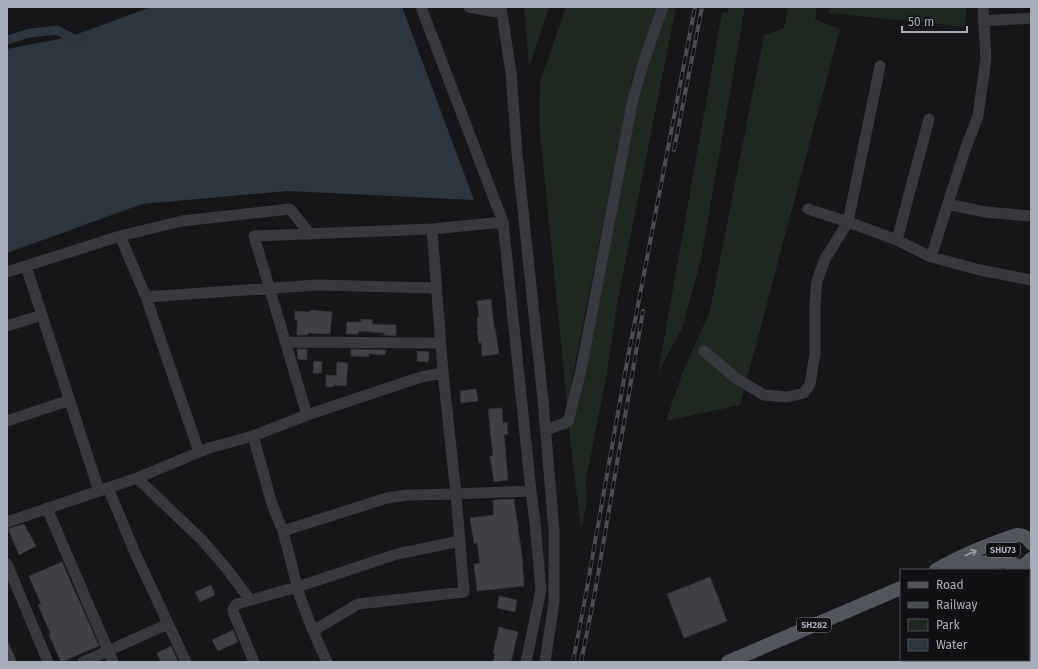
<svg xmlns="http://www.w3.org/2000/svg" width="1038" height="669" viewBox="0 0 1038 669" font-family="'Fira Sans',sans-serif">
	<style>
		.green { fill: #1e2720 }
		.water { fill: #2b353e }
		.lines { fill: none; stroke-linecap: round; stroke-linejoin: round }
		.canal { stroke: #2b353e; stroke-width: 9 }
		.building { fill: #404146; stroke: #303035 }
		.minor { stroke: #37383e; stroke-width: 11 }
		.major { stroke: #53555d; stroke-width: 14 }
		.rail-casing { stroke: #4a4c53; stroke-width: 4 }
		.rail { stroke: #111114; stroke-width: 2.5; stroke-dasharray: 8; stroke-linecap: butt }
		.oneway { stroke: #969ba7 }
		.labels { text-anchor: middle; dominant-baseline: central; stroke-width: 4; stroke-linejoin: round; paint-order: stroke }
		.shield { fill: #111114; stroke: #7a7e88; stroke-width: 1 }
		.shield-label { font-size: 9px; font-weight: bold; fill: #a7acba }
	</style>
	<rect width="100%" height="100%" fill="#161619"/>
	<path class="green" d="M524 7H549L529 67Z
		M566 7H661L631 84 567 405 539 123 540 82Z
		M669 7H676L617 304 607 373 586 480 587 501 581 531 569 430 587 366 638 102 650 56Z
		M729 7H745L701 260 682 328 658 373 722 12 728 13Z
		M788 7H817L815 19 840 29 740 405 666 421 682 374 710 311 764 35 784 28Z
		M830 7H967L965 27 828 13Z"/>
	<path class="water" d="M151 7H402L474 200 288 191 142 204 7 253V49L69 37Z"/>
	<g class="lines">
		<path class="canal" d="M7 40 30 33 57 30 79 42"/>
	</g>
	<path class="building" d="M491 299 494 328H495L499 354 482 356 481 343H479L477 330H478L477 317H479L477 301Z
		M310 310 332 312 330 334 308 333V335H297V320H295V311L310 312Z
		M361 319 373 320 372 324 396 325V336L384 335V333L358 331V334H346L347 322H361Z
		M297 349H307V360L298 359Z
		M351 349 386 350 385 355 369 354V357L351 356Z
		M417 351 429 352 428 362 417 361Z
		M314 361 322 362 321 373H313Z
		M337 362 348 363 346 386 334 385V387H326V375L336 376Z
		M476 389 478 401 461 403 460 391Z
		M502 408 503 423 507 422 508 434 504 435 508 480 494 482 490 456H493L488 409Z
		M514 499 522 556 524 586 477 591 474 564 480 563 477 543H474L470 518 494 515 493 500Z
		M24 524 36 546 19 555 8 529Z
		M62 562 99 646 61 662 49 635H51L38 605 41 604 29 576Z
		M710 577 727 621 684 638 667 594Z
		M211 585 215 595 200 602 195 592Z
		M499 596 517 600 515 612 497 608Z
		M499 627 518 632 511 662H493L495 654 493 653Z
		M233 630 238 642 218 651 212 640Z
		M7 640 17 662H7Z
		M171 646 178 662H161L157 653Z"/>
	<g class="lines">
		<path class="minor" d="M421 7 503 222 531 491 535 523 541 590 526 662
			M469 7 502 13
			M501 7 511 73 517 153 543 400 554 530V602L545 662
			M983 21 1031 18
			M948 204 985 212 1031 216
			M808 209 848 222 897 240 931 257 980 270 1031 280
			M432 229 503 222
			M120 236 146 297
			M897 240 929 119
			M931 257 965 150 978 116 986 59 983 7
			M7 272 26 266
			M7 326 42 315
			M285 342 440 343
			M704 351 737 379 764 395 787 397 804 393 810 384 815 354V302L817 281 825 259 848 222 880 66
			M307 415 254 236 432 229 443 373
			M7 421 70 400
			M546 430 568 422 581 370 633 99 645 58 663 7
			M253 436 272 504 283 531 300 597 313 631 327 662
			M199 452 146 297 317 285 435 288
			M137 478 202 540 227 569 250 600
			M108 488 137 478 209 448 253 436 307 415 421 377 443 373 456 494 531 491
			M99 491 26 266 120 236 182 221 290 209 310 234
			M47 508 113 662
			M7 522 108 488 136 555 186 662
			M283 531 387 498 407 495 456 494 464 592 358 604 313 631
			M7 564 48 662
			M83 662 168 624
			M254 662 234 614C232 610 233 608 237 604L297 587 397 554 460 541"/>
		<path class="major" d="M1031 543C1013 518 988 559 1015 565 1021 567 1027 564 1031 559
			M936 570C960 556 987 545 1013 536
			M955 570 978 563 1007 561
			M1013 660 1014 662
			M728 662 901 588
			M995 662V660
			M1025 662 1027 660"/>
		<defs>
			<path id="rail" d="M674 150 702 7
				M573 662 585 599 625 373 695 7
				M581 662 595 592 643 311"/>
		</defs>
		<use href="#rail" class="rail-casing"/>
		<use href="#rail" class="rail"/>
	</g>
	<defs><path id="oneway-shaft" d="M-6 0H5M1.5-3L5.5 0L1.5 3" fill="none" stroke-width="1.6" stroke-linecap="round" stroke-linejoin="round"/></defs>
	<use class="oneway" href="#oneway-shaft" transform="translate(971 553) rotate(-24)"/>
	<g class="labels">
		<g class="shield">
			<rect x="986" y="543" width="34" height="14" rx="3"/>
			<rect x="797" y="618" width="34" height="14" rx="3"/>
		</g>
		<g class="shield-label">
			<text x="1003" y="550">SHU73</text>
			<text x="814" y="625">SH282</text>
		</g>
	</g>
	<rect width="1038" height="669" fill="none" stroke="#a7acba" stroke-width="16"/>
	<rect x="900" y="569" width="130" height="92" fill="#111114" stroke="#4d4f56"/>
	<rect x="908" y="582" width="20" height="6" fill="#53555d" stroke="#4d4f56"/>
	<text x="936" y="589" font-size="12" fill="#a7acba">Road</text>
	<rect x="908" y="602" width="20" height="6" fill="#4a4c53" stroke="#4d4f56"/>
	<text x="936" y="609" font-size="12" fill="#a7acba">Railway</text>
	<rect x="908" y="619" width="20" height="12" fill="#1e2720" stroke="#4d4f56"/>
	<text x="936" y="629" font-size="12" fill="#a7acba">Park</text>
	<rect x="908" y="639" width="20" height="12" fill="#2b353e" stroke="#4d4f56"/>
	<text x="936" y="649" font-size="12" fill="#a7acba">Water</text>
	<path d="M902 26v6h65v-6" fill="none" stroke="#a7acba" stroke-width="2"/>
	<text x="908" y="26" font-size="12" fill="#a7acba" stroke="#111114" stroke-width="3" paint-order="stroke">50 m</text>
</svg>
